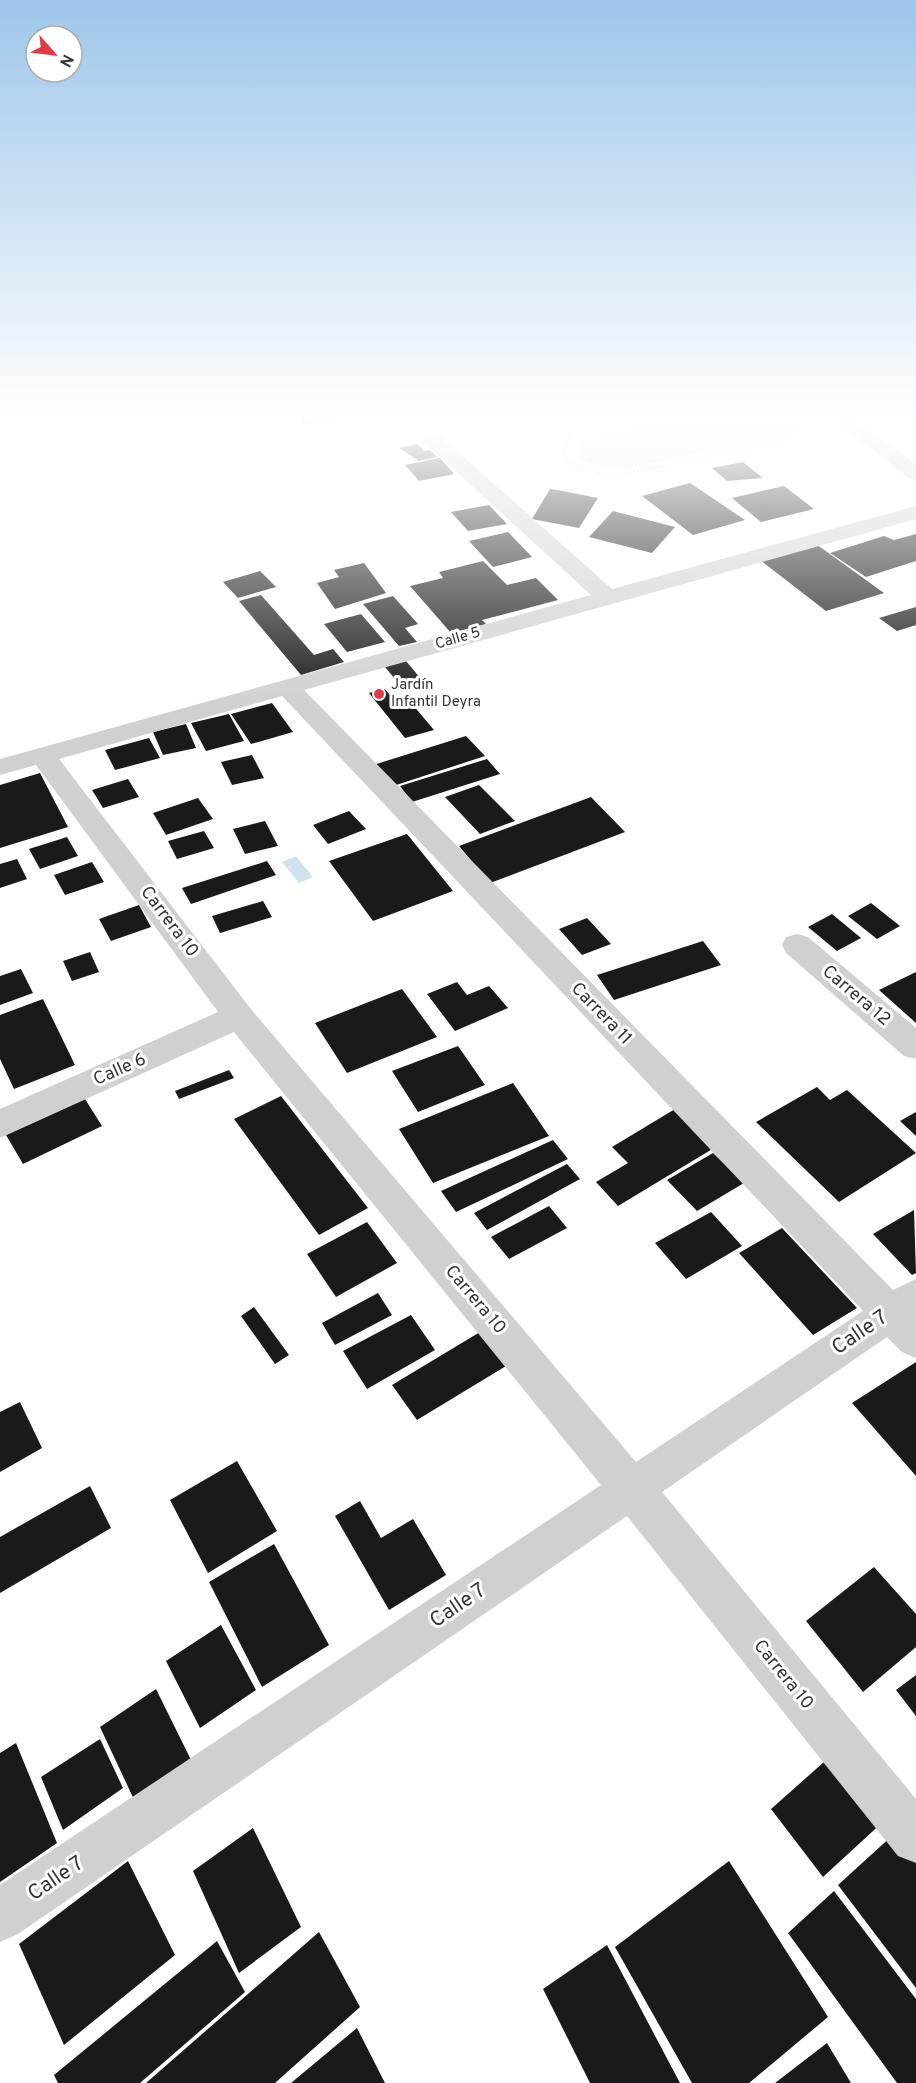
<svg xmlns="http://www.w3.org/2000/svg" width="916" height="2083" viewBox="0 0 916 2083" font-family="Overpass,sans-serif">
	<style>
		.green { fill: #e6ecdf }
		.water { fill: #cfe2ee }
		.building { fill: #1a1a1a }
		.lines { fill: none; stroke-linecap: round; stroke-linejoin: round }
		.path { stroke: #cdcdcd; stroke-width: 2; stroke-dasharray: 2 2; stroke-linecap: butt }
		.minor { fill: #d0d0d0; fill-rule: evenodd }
		.poi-dot { fill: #e63946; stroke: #fff; stroke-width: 2 }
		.labels { text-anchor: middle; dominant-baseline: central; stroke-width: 6; stroke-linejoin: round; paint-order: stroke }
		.far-street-label { font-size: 15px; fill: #333; stroke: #fff }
		.far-poi-label { font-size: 15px; fill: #333; stroke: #fff; text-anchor: start }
		.street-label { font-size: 18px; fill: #333; stroke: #fff }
		.near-street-label { font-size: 21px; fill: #333; stroke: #fff }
	</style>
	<rect width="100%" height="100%" fill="#fff"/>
	<path class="green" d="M679 417H794L799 427 776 437 620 469 592 465 576 456 582 441Z"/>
	<path class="water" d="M296 856 313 877 299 883 282 862Z"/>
	<path class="building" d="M299 417H346L347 418 304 425Z
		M417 444 424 451 430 450 437 457 419 461 399 448Z
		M440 458 454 474 419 481 405 465Z
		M743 462 763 478 727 481 712 468Z
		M690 483 745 520 693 535 642 496Z
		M784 486 814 509 761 522 732 498Z
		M550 489 557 490 598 498 579 528 532 519Z
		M489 505 507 524 468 531 451 512Z
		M613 511 675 527 652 553 589 537Z
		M508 532 532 557 493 567 469 541Z
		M916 534V561L866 577 830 553 884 536 894 540Z
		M816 544 884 593 826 611 760 560Z
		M483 561 507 585 536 578 558 600 482 620 486 624 451 633 410 586 443 578 439 572Z
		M364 563 386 593 335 609 317 583 339 577 334 570Z
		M260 571 276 587 238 598 223 582Z
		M261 595 314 655 333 649 344 662 301 675 239 601Z
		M393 596 418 624 405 628 417 642 399 646 363 604Z
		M916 607V625L897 631 879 618Z
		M361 614 385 642 347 652 324 624Z
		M406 661 426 685 405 691 385 667Z
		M385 689 395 701 407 698 434 730 405 738 369 693Z
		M272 703 293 732 251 744 231 714Z
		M229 714 244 741 206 751 191 723Z
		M186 724 196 748 163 755 153 732Z
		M466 736 485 756 387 788 370 766Z
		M149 738 160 758 115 770 105 750Z
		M252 755 264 778 232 785 221 762Z
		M487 759 500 774 412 802 400 786Z
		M40 773 68 827 0 848V785Z
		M128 779 139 797 103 808 92 790Z
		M479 785 515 821 480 834 445 797Z
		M591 797 625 832 490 883 459 846Z
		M198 798 213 819 166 835 153 813Z
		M349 811 366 829 328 844 313 825Z
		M265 821 278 846 245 854 233 829Z
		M204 831 214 848 177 859 168 841Z
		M407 834 453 891 373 921 329 861Z
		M67 837 78 856 40 869 29 849Z
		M17 859 27 879 0 888V864Z
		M267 861 276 875 191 904 182 888Z
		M92 862 104 882 65 895 54 875Z
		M263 901 272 917 220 933 212 916Z
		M871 903 900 926 877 939 848 916Z
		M139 905 151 927 111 941 99 919Z
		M832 914 861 938 837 951 808 927Z
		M587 918 611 944 582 955 559 929Z
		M703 941 721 965 614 1000 597 975Z
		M90 952 99 972 72 981 63 961Z
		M21 969 33 993 0 1005V976Z
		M916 972V1023L879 990Z
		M457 982 467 995 489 986 508 1008 455 1031 427 994Z
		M402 989 437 1037 347 1073 315 1023Z
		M43 999 75 1065 14 1089 0 1059V1015Z
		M458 1046 485 1085 418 1112 392 1071Z
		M229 1070 234 1078 179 1099 175 1091Z
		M513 1083 549 1136 433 1183 399 1129Z
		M817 1087 830 1100 847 1090 916 1153 839 1202 756 1122Z
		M281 1096 368 1208 319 1235 234 1119Z
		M85 1099 102 1126 23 1164 6 1135Z
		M675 1109 714 1148 618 1206 596 1182 628 1163 612 1147Z
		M916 1112V1136L900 1121Z
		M553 1140 568 1159 456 1212 441 1191Z
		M713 1153 744 1183 697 1211 667 1180Z
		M567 1164 580 1179 487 1230 474 1213Z
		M549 1206 567 1228 509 1259 491 1237Z
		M914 1210 916 1273 912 1275 873 1234Z
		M711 1212 742 1246 686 1279 655 1243Z
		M367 1222 397 1263 336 1297 307 1254Z
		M782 1228 857 1308 813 1335 739 1253Z
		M378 1293 392 1315 335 1345 322 1323Z
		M254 1307 289 1355 275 1364 241 1316Z
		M411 1315 435 1350 367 1389 343 1351Z
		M480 1332 506 1366 417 1420 392 1385Z
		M916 1362V1476L852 1403Z
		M20 1402 42 1448 0 1472V1412Z
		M237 1461 277 1531 208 1573 170 1500Z
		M90 1486 111 1528 0 1593V1537Z
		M360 1501 381 1538 413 1519 446 1575 389 1610 335 1516Z
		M274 1544 329 1645 262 1687 209 1582Z
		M874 1567 916 1614V1647L863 1692 806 1621Z
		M221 1625 256 1690 200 1728 166 1661Z
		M916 1675V1716L896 1690Z
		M156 1689 194 1766 137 1806 100 1727Z
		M100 1739 123 1788 63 1830 41 1777Z
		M16 1743 57 1843 0 1882V1753Z
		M833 1754 886 1819 823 1877 771 1809Z
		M253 1828 301 1927 239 1973 193 1871Z
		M894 1834 916 1862V1988L838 1885Z
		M128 1861 175 1955 64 2045 19 1944Z
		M729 1861 828 2017 749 2083H692L615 1947Z
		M834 1891 916 1999V2083H897L788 1933Z
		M319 1932 360 2007 275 2083H146Z
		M217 1941 245 1992 140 2083H58L54 2075Z
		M607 1945 680 2083H590L543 1989Z
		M357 2028 385 2083H291Z
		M827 2043 851 2083H775Z"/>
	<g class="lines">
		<path class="path" d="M516 417 570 432 642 417
			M570 432 564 453 567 462 601 474H621L781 442 807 427 802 417"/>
		<path class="minor" d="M831 417H852L916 464V480L909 478Z
			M432 433 439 435 612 589 916 506V519L304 690 893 1290 916 1279V1358L902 1352 887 1337 662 1492 916 1799V1863L898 1856 627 1516 18 1934 0 1942V1885L601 1485 234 1032 0 1138V1109L218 1012 36 765 0 775V759L591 595 425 443 422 439 425 435ZM282 696 863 1311 636 1462 250 1008 59 759Z
			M797 934 808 937 916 1028V1059L904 1056 786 953 782 945 786 937Z"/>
	</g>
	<linearGradient id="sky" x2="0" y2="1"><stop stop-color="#9ec6ea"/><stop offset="0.59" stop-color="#fff"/><stop offset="1" stop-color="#fff" stop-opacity="0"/></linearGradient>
	<rect width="916" height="708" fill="url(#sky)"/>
	<circle class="poi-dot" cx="379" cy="694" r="6"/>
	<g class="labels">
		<g class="far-street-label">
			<text transform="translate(458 639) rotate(-16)">Calle 5</text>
		</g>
		<g class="far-poi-label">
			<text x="391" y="685">Jardín<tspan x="391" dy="17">Infantil Deyra</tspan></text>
		</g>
		<g class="street-label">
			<text transform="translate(169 922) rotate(53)">Carrera 10</text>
			<text transform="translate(856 996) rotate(40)">Carrera 12</text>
			<text transform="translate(601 1014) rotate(46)">Carrera 11</text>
			<text transform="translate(120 1070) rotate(-24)">Calle 6</text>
			<text transform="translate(475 1300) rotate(50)">Carrera 10</text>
			<text transform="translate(783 1675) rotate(51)">Carrera 10</text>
		</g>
		<g class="near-street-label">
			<text transform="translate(860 1333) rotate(-34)">Calle 7</text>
			<text transform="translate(458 1606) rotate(-34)">Calle 7</text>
			<text transform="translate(56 1879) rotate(-34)">Calle 7</text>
		</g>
	</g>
	<g transform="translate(54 54) rotate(118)"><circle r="28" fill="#ffffff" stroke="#adadad" stroke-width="1.5"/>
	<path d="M0-4.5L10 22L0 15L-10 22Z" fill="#e63946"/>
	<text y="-9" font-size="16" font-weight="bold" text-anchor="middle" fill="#333333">N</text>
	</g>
</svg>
